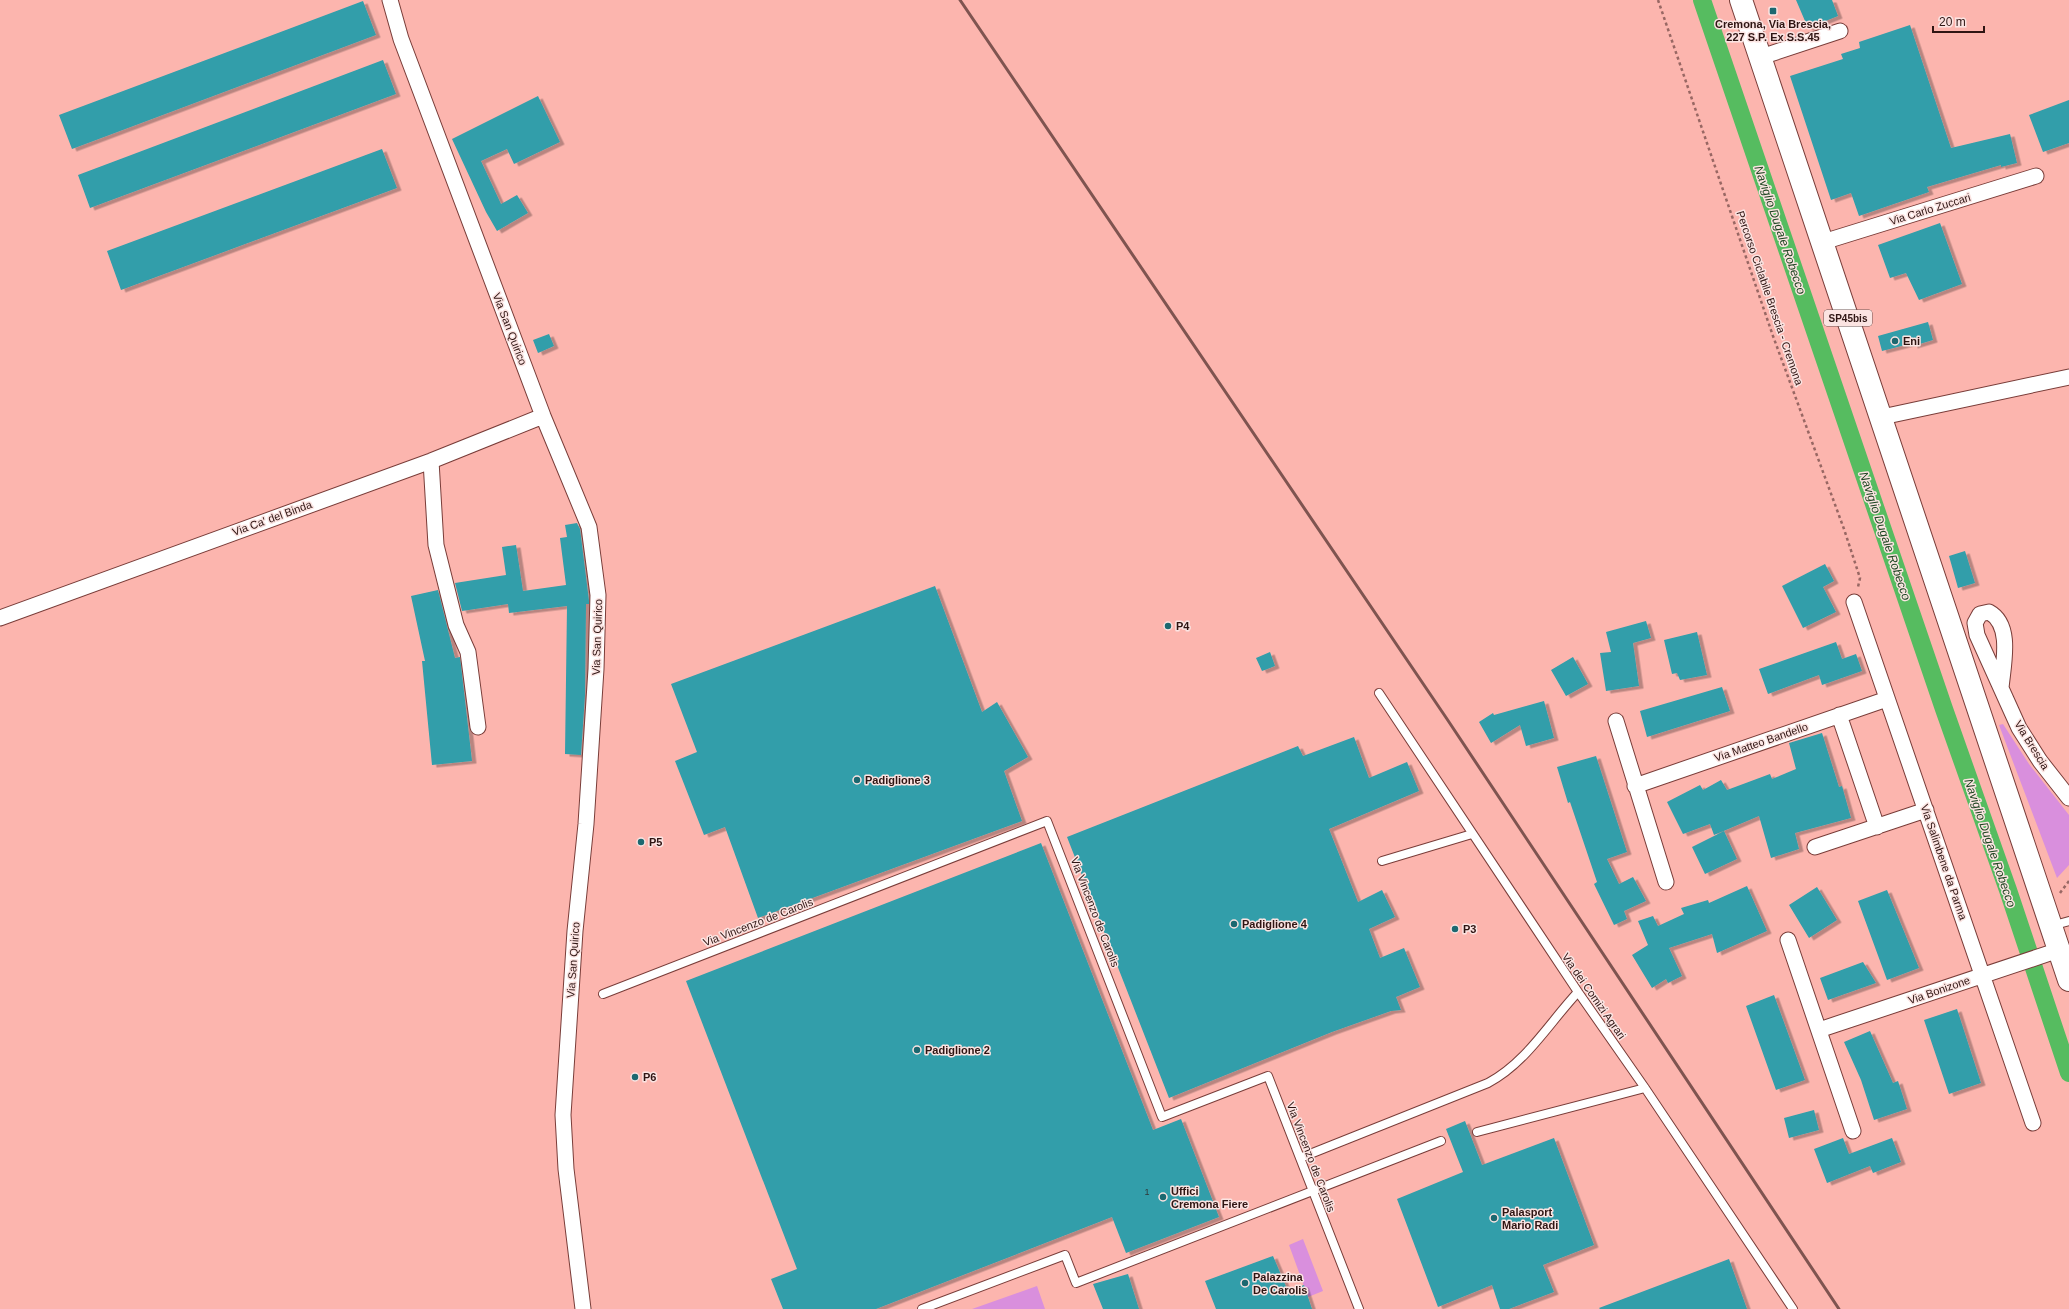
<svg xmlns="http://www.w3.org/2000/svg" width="2069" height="1309" viewBox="0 0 2069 1309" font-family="Helvetica,sans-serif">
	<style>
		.green { fill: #d98fdd }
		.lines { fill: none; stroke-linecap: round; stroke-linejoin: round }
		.canal { stroke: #56bc60; stroke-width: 18 }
		.building { fill: #309eaa; filter: url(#shadow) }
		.lane-casing { stroke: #793d39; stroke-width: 10 }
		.street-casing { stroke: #793d39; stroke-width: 17 }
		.primary-casing { stroke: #793d39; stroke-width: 24 }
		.path { stroke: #986763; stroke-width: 2.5; stroke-dasharray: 3 3; stroke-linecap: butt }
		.lane { stroke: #fff; stroke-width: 8 }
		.street { stroke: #fff; stroke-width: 15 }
		.primary { stroke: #fff; stroke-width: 22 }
		.rail { stroke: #7f5450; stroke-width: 3 }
		.poi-dot { fill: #1c6870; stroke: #fbe4e2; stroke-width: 1.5 }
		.labels { text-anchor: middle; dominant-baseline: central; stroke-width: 3; stroke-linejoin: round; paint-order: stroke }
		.number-label { font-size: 9px; fill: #2f3739 }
		.shield { fill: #fbe4e2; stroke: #6c5351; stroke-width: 1 }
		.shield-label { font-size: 10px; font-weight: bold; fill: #2f1513 }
		.poi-label { font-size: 11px; font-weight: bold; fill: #2f1513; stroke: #fbe4e2; text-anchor: start }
		.street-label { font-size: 11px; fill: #2f1513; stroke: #fbe4e2 }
		.water-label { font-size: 12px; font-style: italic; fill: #1d4521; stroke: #fbe4e2 }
	</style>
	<defs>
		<filter id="shadow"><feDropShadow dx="4.5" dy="2.5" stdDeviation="0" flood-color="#0004"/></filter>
	</defs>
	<rect width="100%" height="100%" fill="#fcb5ae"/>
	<path class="green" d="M2003 724 2029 764 2069 815V865L2057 878 1999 725Z
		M1303 1239 1323 1291 1308 1297 1289 1245Z
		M1037 1286 1045 1309H972Z"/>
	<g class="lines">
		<path class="canal" d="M1702 0 1944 709 2008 890 2069 1073"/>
	</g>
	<path class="building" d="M1796 0H1832L1838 16 1808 28Z
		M363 1 376 35 72 149 59 115Z
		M1910 25 1951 148 2010 134 2017 163 2001 167V165L1927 187 1929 192 1859 216 1851 193 1831 200 1790 76 1843 59 1841 54 1860 48 1859 42Z
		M383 60 396 94 90 208 78 175Z
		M538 96 560 142 514 164 507 149 481 161 501 204 517 195 528 213 497 231 486 212 452 139Z
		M2069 100V143L2043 152 2029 115Z
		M382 149 397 188 121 290 107 251Z
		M1940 223 1962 284 1919 300 1906 273 1890 278 1878 245Z
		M1928 322 1933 340 1913 346V343L1882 351 1878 336Z
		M549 334 554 346 538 353 533 340Z
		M577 523 580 529 589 601V604H586L585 695 581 755 565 754 567 606 509 613 508 604 462 611 455 583 506 575 502 547 516 545 523 591 566 585 560 538 567 537 565 525Z
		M1965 551 1975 583 1958 588 1949 556Z
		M1825 564 1834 581 1823 587 1836 612 1803 628 1782 586Z
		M935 586 982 712 997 702 1028 757 1004 771 1022 821 758 918 725 827 704 835 675 761 697 752 671 684Z
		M438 590 455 658 460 657 472 761 432 765 422 661H425L411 596Z
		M1646 621 1651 638 1633 643 1639 686 1606 691 1600 653 1611 652 1606 632Z
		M1697 632 1707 675 1680 680 1677 673 1672 674 1664 640Z
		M1836 642 1842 659 1856 654 1862 671 1822 685 1819 675 1768 694 1759 669Z
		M1270 652 1275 666 1262 671 1256 658Z
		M1573 657 1588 684 1566 696 1551 670Z
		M1722 687 1730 711 1647 737 1640 711Z
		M1544 701 1554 738 1526 746 1520 725 1491 743 1479 722 1493 713 1494 715Z
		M1822 733 1839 787 1842 786 1851 818 1795 833 1799 849 1771 858 1759 816 1714 835 1710 824 1683 834 1667 802 1700 785 1703 790 1721 780 1727 790 1770 774 1772 779 1796 769 1789 743Z
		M1354 737 1369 778 1407 762 1419 791 1329 829 1358 902 1382 890 1395 917 1369 929 1380 958 1404 948 1420 987 1396 997 1401 1010 1391 1011 1332 1032 1169 1098 1067 837 1298 746 1303 756Z
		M1596 756 1627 852 1607 859 1619 884 1633 877 1646 901 1624 911 1627 919 1614 925 1594 884 1597 882 1570 802 1568 803 1557 767Z
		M1724 831 1737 859 1705 874 1692 847Z
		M1041 843 1153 1130 1181 1119 1219 1217 1126 1253 1112 1217 876 1309H783L771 1279 797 1269 686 981Z
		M1747 886 1767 931 1717 953 1712 934 1669 948 1682 976 1668 983 1666 979 1652 988 1632 955 1648 945 1638 921 1653 916 1658 926 1684 914 1681 908 1708 900 1709 903Z
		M1817 887 1837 920 1809 938 1789 905Z
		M1887 890 1919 968 1887 980 1858 901Z
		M1863 962 1876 983 1828 1000 1820 978Z
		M1774 995 1805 1080 1776 1090 1746 1006Z
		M1957 1009 1981 1083 1949 1094 1924 1020Z
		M1870 1031 1893 1083 1898 1081 1907 1109 1874 1120 1861 1080 1844 1042Z
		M1814 1110 1819 1130 1789 1138 1784 1118Z
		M1465 1121 1482 1165 1554 1138 1594 1245 1543 1265 1554 1292 1509 1309H1500L1492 1285 1438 1307 1397 1199 1463 1172 1446 1129Z
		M1843 1138 1849 1154 1892 1138 1901 1162 1873 1173 1870 1166 1827 1183 1814 1149Z
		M1273 1256 1288 1291 1304 1285 1312 1309H1216L1205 1281Z
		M1729 1259 1747 1309H1600L1599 1308Z
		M1128 1274 1139 1309H1103L1093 1284Z"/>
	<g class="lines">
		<defs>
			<path id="lane" d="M1379 693 1578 992 1645 1088 1793 1309
				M1382 861 1472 834
				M2051 926 2069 921
				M603 994 1047 821 1162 1117 1268 1076 1359 1309
				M1477 1132 1645 1088
				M1300 1158 1488 1083C1526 1063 1549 1023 1578 992
				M922 1309 1065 1255 1076 1283 1441 1141"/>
			<path id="street" d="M390 0 401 39 543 416 589 527 598 595 596 669 586 824 575 931 563 1115 566 1169 583 1309
				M1761 57 1840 31
				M1823 242 2036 176
				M1882 417 2069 377
				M431 461 436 545 456 625 468 652 478 727
				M1854 602 2033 1123
				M0 618 431 461 543 416
				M2001 688C2003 665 2013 625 1989 612L1980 614 1975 623 1977 635 2019 728 2040 761 2069 798
				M1839 715 1877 827
				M1616 721 1666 882
				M1635 786 1887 699
				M1815 847 1926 810
				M1788 940 1853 1131
				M1819 1030 2059 950"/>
			<path id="primary" d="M1741 0 2069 980"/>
		</defs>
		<use href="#lane" class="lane-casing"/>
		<use href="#street" class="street-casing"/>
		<use href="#primary" class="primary-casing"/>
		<path class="path" d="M1658 0 1773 336 1844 529 1860 578 1858 587
			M2060 893 2069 881"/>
		<use href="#lane" class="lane"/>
		<use href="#street" class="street"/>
		<use href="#primary" class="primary"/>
		<path class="rail" d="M960 0 1447 719 1839 1309"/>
	</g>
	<g class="poi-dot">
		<rect x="1769" y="7" width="8" height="8" rx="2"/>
		<circle cx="1895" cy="341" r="4"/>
		<circle cx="1168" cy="626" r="4"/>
		<circle cx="857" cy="780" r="4"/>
		<circle cx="641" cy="842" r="4"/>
		<circle cx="1234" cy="924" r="4"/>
		<circle cx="1455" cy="929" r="4"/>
		<circle cx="917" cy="1050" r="4"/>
		<circle cx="635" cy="1077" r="4"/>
		<circle cx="1163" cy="1197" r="4"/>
		<circle cx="1494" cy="1218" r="4"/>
		<circle cx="1245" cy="1283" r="4"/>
	</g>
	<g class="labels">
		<g class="number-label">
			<text x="1147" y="1192">1</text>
		</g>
		<rect class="shield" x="1824" y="310" width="48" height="16" rx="3"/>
		<g class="shield-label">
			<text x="1848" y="318">SP45bis</text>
		</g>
		<g class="poi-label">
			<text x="1773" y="24" text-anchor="middle">Cremona, Via Brescia,<tspan x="1773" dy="13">227 S.P. Ex S.S.45</tspan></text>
			<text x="1903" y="341">Eni</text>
			<text x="1176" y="626">P4</text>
			<text x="865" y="780">Padiglione 3</text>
			<text x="649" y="842">P5</text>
			<text x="1242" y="924">Padiglione 4</text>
			<text x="1463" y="929">P3</text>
			<text x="925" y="1050">Padiglione 2</text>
			<text x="643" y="1077">P6</text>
			<text x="1171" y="1191">Uffici<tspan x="1171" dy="13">Cremona Fiere</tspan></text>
			<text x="1502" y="1212">Palasport<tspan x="1502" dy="13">Mario Radi</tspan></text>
			<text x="1253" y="1277">Palazzina<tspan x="1253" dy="13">De Carolis</tspan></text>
		</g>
		<g class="street-label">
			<text transform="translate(1930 209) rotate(-17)">Via Carlo Zuccari</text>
			<text transform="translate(1770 298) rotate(71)">Percorso Ciclabile Brescia - Cremona</text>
			<text transform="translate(510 329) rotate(69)">Via San Quirico</text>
			<text transform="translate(272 518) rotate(-20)">Via Ca' del Binda</text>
			<text transform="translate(597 637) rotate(-88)">Via San Quirico</text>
			<text transform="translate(1761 742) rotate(-19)">Via Matteo Bandello</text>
			<text transform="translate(2032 745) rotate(58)">Via Brescia</text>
			<text transform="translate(1944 862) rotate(71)">Via Salimbene da Parma</text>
			<text transform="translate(1095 912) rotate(69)">Via Vincenzo de Carolis</text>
			<text transform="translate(758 922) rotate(-21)">Via Vincenzo de Carolis</text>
			<text transform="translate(573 960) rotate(-86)">Via San Quirico</text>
			<text transform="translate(1939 990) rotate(-19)">Via Bonizone</text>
			<text transform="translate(1594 996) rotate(55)">Via dei Comizi Agrari</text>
			<text transform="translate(1311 1157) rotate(69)">Via Vincenzo de Carolis</text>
		</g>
		<g class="water-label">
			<text transform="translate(1780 230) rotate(71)">Naviglio Dugale Robecco</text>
			<text transform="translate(1885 536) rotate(71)">Naviglio Dugale Robecco</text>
			<text transform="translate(1990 843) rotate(71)">Naviglio Dugale Robecco</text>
		</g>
	</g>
	<path d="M1933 26v6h51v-6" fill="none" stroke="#2f1513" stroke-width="2"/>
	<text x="1939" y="26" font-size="12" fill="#2f1513" stroke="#fbe4e2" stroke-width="3" paint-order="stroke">20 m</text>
</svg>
